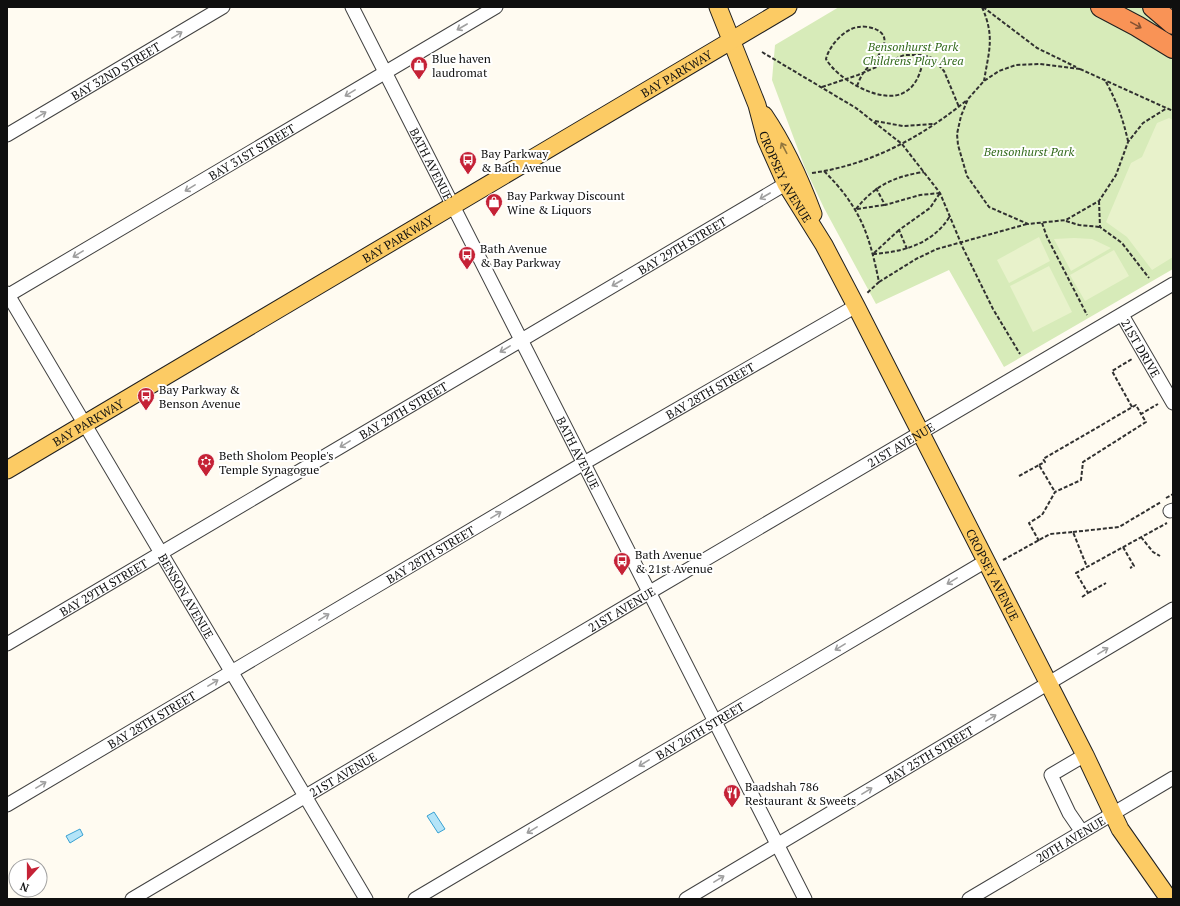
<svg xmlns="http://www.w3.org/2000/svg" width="1180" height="906" viewBox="0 0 1180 906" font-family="'PT Serif',serif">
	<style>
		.green { fill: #d7ebb9 }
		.pitch { fill: #e8f2cb }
		.water { fill: #b4e4f8; stroke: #38a1d2 }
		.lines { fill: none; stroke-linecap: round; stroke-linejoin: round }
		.minor-casing { stroke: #424242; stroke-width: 15 }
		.major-casing { stroke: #202020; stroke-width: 19 }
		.highway-casing { stroke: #202020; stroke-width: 22 }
		.path { stroke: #313131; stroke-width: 2; stroke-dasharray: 4 2; stroke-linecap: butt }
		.minor { stroke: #fff; stroke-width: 13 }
		.major { stroke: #fccb64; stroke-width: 17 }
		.highway { stroke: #f99356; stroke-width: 20 }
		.oneway { stroke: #845132 }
		.oneway2 { stroke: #9f9f9f }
		.oneway3 { stroke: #91763e }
		.labels { text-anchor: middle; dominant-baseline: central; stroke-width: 4; stroke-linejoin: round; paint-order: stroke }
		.park-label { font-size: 12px; font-style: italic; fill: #336a1c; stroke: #fff }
		.poi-label { font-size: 12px; fill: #0f0f0f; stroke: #fff; text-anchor: start }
		.street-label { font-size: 12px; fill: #0f0f0f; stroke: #fff }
	</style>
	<rect width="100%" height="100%" fill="#fffbf1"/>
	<path class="green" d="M839 7H1173V269L1004 367 949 270 876 304 824 208 805 168 772 80 775 45Z"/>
	<path class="pitch" d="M1169 118 1173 120V257L1152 270 1127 237 1106 222 1131 163 1142 157 1157 123Z
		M1039 237 1050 261 1009 283 997 260Z
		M1074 238 1092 239 1111 248 1071 271 1054 239Z
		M1114 250 1129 276 1085 301 1070 275Z
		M1049 266 1072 312 1033 332 1010 286Z"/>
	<path class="water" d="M434 812 445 829 438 833 427 816Z
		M80 829 83 835 70 843 66 836Z"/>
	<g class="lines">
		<defs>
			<g id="minor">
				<path id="s1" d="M352 7 805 899"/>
				<path id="s2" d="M7 135 223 7"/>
				<path id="s3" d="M7 293 366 899"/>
				<path id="s4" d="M7 296 496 7"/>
				<path id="s5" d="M1122 315 1173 403"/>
				<path d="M1170 511 1173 510"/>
				<path id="s6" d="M7 644 794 179"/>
				<path id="s7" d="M7 805 584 463 856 306"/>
				<path d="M1082 832 1069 813 1051 775 1085 755"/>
				<path id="s8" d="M132 899 650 592 1173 284"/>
				<path id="s9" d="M415 899 986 561"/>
				<path id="s10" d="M686 899 1173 609"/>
				<path id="s11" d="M969 899 1173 778"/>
			</g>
			<g id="major">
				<path id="s12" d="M718 7 757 105 766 139 786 184 824 245 856 306 1085 755 1120 829 1169 899"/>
				<path d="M764 115C785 146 800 179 813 214"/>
				<path id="s13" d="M7 470 788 7"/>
			</g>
			<path id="highway" d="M1101 7 1137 26 1173 48
				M1153 7 1173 24"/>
		</defs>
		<use href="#minor" class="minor-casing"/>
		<use href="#major" class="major-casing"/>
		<use href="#highway" class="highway-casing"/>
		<path class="path" d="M982 7C995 37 989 50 984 81
			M983 7 1037 48 1076 67
			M762 52 856 108 902 144 940 193 963 248 993 309 1020 354
			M1080 69 1040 64 1016 65 999 71 984 81 968 99 961 116 957 134 958 145 967 176 989 207 1028 224 1066 220 1099 201 1116 175 1128 142 1143 123 1167 108
			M1080 69 1173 111
			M1106 82C1117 102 1123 119 1128 141
			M857 86C859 81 861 76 864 72 871 63 881 56 884 44 888 30 868 25 858 27 844 29 829 46 826 59 837 79 883 106 905 92 918 85 922 68 924 55
			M822 87 858 75 904 55H923L932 58 944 71 959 107
			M875 121 903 126 934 124
			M824 171C860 207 869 233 879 282L866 294
			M812 173C870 165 922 137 967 100
			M876 188 885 205 920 195 940 193
			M1099 201 1100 227 1122 243 1149 278
			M856 209C874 186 895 176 924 172
			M857 209 884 205
			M1066 221 1079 225 1100 227
			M1042 223 1047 237 1087 315
			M907 249 899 230 930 208 940 193
			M874 253 899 230
			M873 254C903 252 933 244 950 216
			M879 282 916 259 937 249 1027 224
			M1132 407 1112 371 1132 359
			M1039 465 1045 462 1043 459 1136 405 1141 414
			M1019 476 1039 465 1055 492
			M1166 498 1173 494
			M1073 532 1119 527 1161 502
			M1141 537 1153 552 1160 556
			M1039 541 1029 523 1042 515 1055 492 1081 480 1083 462 1146 422 1141 414 1158 404
			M1123 547 1134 566 1130 568
			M1003 560 1050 534 1073 532 1087 567
			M1088 593 1106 583
			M1082 597 1088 593 1076 573 1167 523"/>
		<use href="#minor" class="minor"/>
		<use href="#major" class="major"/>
		<use href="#highway" class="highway"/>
	</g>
	<defs><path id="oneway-shaft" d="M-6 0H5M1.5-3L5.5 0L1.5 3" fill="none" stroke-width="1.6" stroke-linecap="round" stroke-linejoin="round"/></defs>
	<use class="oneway" href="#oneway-shaft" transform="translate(1136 25) rotate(29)"/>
	<g class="oneway2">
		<use href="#oneway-shaft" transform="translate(462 27) rotate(150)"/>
		<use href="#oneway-shaft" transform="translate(177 35) rotate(-31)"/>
		<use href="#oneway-shaft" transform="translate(350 93) rotate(149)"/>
		<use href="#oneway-shaft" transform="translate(41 115) rotate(-31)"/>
		<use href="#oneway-shaft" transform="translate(190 188) rotate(149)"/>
		<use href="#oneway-shaft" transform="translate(765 196) rotate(150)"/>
		<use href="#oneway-shaft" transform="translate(78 254) rotate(149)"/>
		<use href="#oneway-shaft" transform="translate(617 283) rotate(150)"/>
		<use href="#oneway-shaft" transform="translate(505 349) rotate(149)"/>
		<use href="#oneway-shaft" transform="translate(345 444) rotate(149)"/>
		<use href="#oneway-shaft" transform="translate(496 515) rotate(-31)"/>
		<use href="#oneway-shaft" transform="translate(952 581) rotate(149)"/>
		<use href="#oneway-shaft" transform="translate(324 617) rotate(-31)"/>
		<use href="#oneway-shaft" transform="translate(840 647) rotate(149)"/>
		<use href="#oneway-shaft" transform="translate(1103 651) rotate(-31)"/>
		<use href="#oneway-shaft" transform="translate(213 683) rotate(-31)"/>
		<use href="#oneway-shaft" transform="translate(991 718) rotate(-31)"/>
		<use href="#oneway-shaft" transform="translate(644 763) rotate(149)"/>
		<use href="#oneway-shaft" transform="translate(41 785) rotate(-31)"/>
		<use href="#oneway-shaft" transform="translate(867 791) rotate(-31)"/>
		<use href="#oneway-shaft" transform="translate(532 830) rotate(149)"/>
		<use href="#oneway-shaft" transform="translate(719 879) rotate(-31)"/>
	</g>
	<use class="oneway3" href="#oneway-shaft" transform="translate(784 148) rotate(-118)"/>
	<defs>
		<symbol id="shop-pin" viewBox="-11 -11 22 30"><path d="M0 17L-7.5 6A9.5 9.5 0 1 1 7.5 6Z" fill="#c52236" stroke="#fff"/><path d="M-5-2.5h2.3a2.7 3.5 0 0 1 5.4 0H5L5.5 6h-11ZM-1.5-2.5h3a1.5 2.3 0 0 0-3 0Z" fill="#fff"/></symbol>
		<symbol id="bus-pin" viewBox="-11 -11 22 30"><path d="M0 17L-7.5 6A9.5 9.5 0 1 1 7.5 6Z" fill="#c52236" stroke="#fff"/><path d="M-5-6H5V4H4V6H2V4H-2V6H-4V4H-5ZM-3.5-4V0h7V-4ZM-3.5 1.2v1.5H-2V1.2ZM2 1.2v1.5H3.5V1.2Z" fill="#fff"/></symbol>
		<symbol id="synagogue-pin" viewBox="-11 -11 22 30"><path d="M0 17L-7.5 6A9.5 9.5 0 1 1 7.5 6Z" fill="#c52236" stroke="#fff"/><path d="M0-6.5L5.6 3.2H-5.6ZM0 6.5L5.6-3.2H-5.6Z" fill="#fff"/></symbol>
		<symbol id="restaurant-pin" viewBox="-11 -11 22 30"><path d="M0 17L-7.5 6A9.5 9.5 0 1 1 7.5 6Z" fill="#c52236" stroke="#fff"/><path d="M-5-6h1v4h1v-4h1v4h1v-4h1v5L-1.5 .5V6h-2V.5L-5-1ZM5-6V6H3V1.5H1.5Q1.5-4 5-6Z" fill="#fff"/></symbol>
	</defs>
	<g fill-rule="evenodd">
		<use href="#shop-pin" x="409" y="55" width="20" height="27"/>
		<use href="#bus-pin" x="458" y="150" width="20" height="27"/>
		<use href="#shop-pin" x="484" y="192" width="20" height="27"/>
		<use href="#bus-pin" x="457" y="245" width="20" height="27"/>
		<use href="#bus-pin" x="136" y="386" width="20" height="27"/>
		<use href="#synagogue-pin" x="196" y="452" width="20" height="27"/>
		<use href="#bus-pin" x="612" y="551" width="20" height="27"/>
		<use href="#restaurant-pin" x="722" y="783" width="20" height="27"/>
	</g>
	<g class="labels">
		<g class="park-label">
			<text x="913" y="46">Bensonhurst Park<tspan x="913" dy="14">Childrens Play Area</tspan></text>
			<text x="1029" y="151">Bensonhurst Park</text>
		</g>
		<g class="poi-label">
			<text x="432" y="58">Blue haven<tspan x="432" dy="14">laudromat</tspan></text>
			<text x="481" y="153">Bay Parkway<tspan x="481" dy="14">&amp; Bath Avenue</tspan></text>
			<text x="507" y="195">Bay Parkway Discount<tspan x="507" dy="14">Wine &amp; Liquors</tspan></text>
			<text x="480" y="248">Bath Avenue<tspan x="480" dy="14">&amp; Bay Parkway</tspan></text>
			<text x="159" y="389">Bay Parkway &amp;<tspan x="159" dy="14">Benson Avenue</tspan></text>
			<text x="219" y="455">Beth Sholom People's<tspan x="219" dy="14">Temple Synagogue</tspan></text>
			<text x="635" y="554">Bath Avenue<tspan x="635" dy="14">&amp; 21st Avenue</tspan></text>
			<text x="745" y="786">Baadshah 786<tspan x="745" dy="14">Restaurant &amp; Sweets</tspan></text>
		</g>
		<g class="street-label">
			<text stroke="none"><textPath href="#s2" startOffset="126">BAY 32ND STREET</textPath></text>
			<text stroke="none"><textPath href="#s13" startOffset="778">BAY PARKWAY</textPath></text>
			<text stroke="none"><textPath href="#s4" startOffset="284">BAY 31ST STREET</textPath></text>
			<text stroke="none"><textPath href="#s1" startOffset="176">BATH AVENUE</textPath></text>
			<text stroke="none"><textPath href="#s12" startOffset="183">CROPSEY AVENUE</textPath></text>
			<text stroke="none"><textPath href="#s13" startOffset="454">BAY PARKWAY</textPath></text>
			<text stroke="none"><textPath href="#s6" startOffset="784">BAY 29TH STREET</textPath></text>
			<text stroke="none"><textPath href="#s5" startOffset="38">21ST DRIVE</textPath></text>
			<text stroke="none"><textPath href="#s7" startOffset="816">BAY 28TH STREET</textPath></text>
			<text stroke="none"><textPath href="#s6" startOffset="460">BAY 29TH STREET</textPath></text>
			<text stroke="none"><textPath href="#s13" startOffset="94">BAY PARKWAY</textPath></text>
			<text stroke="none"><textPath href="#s8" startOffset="893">21ST AVENUE</textPath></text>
			<text stroke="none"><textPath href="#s1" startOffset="500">BATH AVENUE</textPath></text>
			<text stroke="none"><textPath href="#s7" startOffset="492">BAY 28TH STREET</textPath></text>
			<text stroke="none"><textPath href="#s12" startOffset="632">CROPSEY AVENUE</textPath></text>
			<text stroke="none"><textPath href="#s6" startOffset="112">BAY 29TH STREET</textPath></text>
			<text stroke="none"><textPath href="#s3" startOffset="352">BENSON AVENUE</textPath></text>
			<text stroke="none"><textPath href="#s8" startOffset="569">21ST AVENUE</textPath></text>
			<text stroke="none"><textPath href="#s7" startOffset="168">BAY 28TH STREET</textPath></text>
			<text stroke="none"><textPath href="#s9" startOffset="331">BAY 26TH STREET</textPath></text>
			<text stroke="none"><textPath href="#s10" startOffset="283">BAY 25TH STREET</textPath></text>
			<text stroke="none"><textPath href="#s8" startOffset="245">21ST AVENUE</textPath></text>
			<text stroke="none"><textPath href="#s11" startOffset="118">20TH AVENUE</textPath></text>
		</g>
	</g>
	<rect width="1180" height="906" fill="none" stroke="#0f0f0f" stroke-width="16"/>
	<g transform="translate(28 878) rotate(201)"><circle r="19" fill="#ffffff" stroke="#9f9f9f"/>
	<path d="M0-3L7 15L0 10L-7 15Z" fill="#c52236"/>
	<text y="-6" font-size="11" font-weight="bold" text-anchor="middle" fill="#0f0f0f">N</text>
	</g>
</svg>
